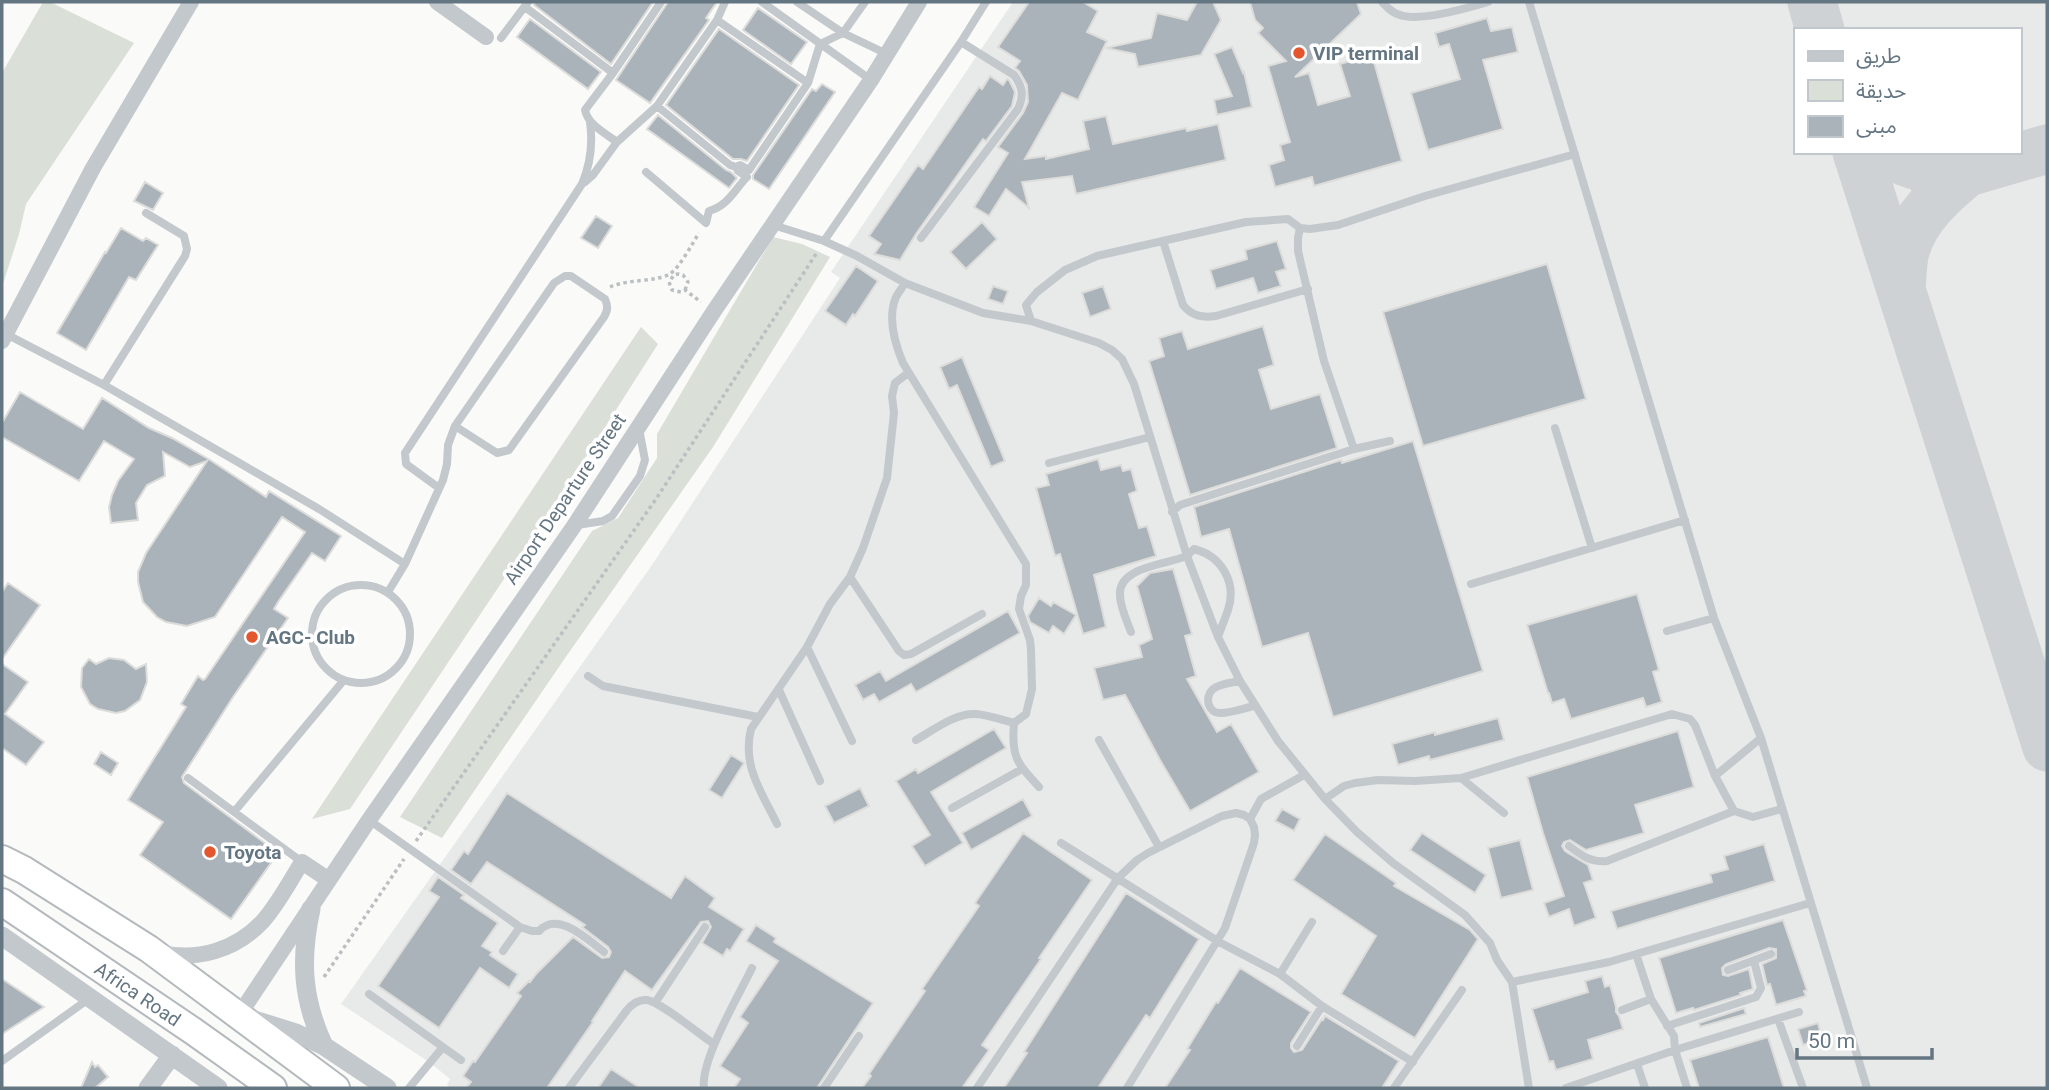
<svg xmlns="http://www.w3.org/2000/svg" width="2049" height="1090" viewBox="0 0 2049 1090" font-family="Roboto,'Noto Sans Arabic',sans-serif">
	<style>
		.built { fill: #e8e9e9; fill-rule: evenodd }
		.green { fill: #dadfd7 }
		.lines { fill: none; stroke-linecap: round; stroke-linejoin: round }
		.taxiway { stroke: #ced2d4; stroke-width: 49 }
		.building { fill: #aab3b9; stroke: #dcdcda; stroke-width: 2 }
		.trunk-casing { stroke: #b4b9bd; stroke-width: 30 }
		.path { stroke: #bbbfc2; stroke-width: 3.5; stroke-dasharray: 3.5 3.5; stroke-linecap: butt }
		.service { stroke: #c3c8cc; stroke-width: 8 }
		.minor { stroke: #c3c8cc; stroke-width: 16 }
		.tertiary { stroke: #c3c8cc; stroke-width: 19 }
		.trunk { stroke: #fff; stroke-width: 26 }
		.poi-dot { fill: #e4572e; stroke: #fff; stroke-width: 2.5 }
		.labels { text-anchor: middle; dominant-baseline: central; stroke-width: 7; stroke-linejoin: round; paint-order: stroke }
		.poi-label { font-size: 19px; font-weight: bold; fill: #657683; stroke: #fff; text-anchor: start }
		.street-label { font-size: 19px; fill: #657683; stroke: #fff }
	</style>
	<rect width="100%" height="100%" fill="#fafaf8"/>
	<path class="built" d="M1013 2H2047V1088H451L447 1085 450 1079 429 1062 341 1004 652 565 840 278 831 272ZM1795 30H2019V152H1795Z"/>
	<path class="green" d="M43 2H50L134 43 26 204 19 234 2 287V73Z
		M773 237 802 244 830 257 713 447 563 661 442 838 400 817 592 531 618 518 657 458V434Z
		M641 327 658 344 593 446 350 809 312 819Z"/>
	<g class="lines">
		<path class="taxiway" d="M1812 2 1820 30
			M1857 152 2047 747
			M1886 152C1914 169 1935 170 1967 172 1941 194 1915 216 1905 251 1902 263 1902 277 1901 290
			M1934 182 2047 149"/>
	</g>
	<path class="building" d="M535 2H534H653L611 64 534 5Z
		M668 2H717L706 18 709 20 650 103 616 80Z
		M1029 2H1083L1098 11 1087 32 1107 41 1078 100 1062 93 1025 159 1046 156V159L1089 149 1083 121 1106 116 1113 144 1186 128 1187 131 1218 124 1226 160 1076 194 1072 176 1022 182 1029 208 1006 189 989 216 974 207 1008 153 998 147 1023 113 1028 102 1027 85 1019 71 1015 68 1020 61 998 47Z
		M1197 2H1213L1221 20 1201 55 1138 67 1135 54 1106 48 1151 38 1157 13 1187 20Z
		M1250 2H1357L1361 14 1295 77 1309 73 1318 105 1350 96 1340 64 1372 55 1402 161 1314 186 1312 177 1275 187 1269 165 1284 160 1280 145 1290 142 1268 66 1286 61 1258 33 1263 28 1255 20Z
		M758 8 807 42 791 64 743 30Z
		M1487 18 1491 31 1512 27 1518 52 1483 60 1503 129 1428 150 1411 93 1460 79 1449 44 1439 47 1435 33Z
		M530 19 601 72 588 89 517 37Z
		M719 29 799 85 747 161 741 159H733L666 105Z
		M1232 47 1243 73 1244 72 1252 107 1217 115 1214 100 1232 96 1214 54Z
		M990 76 1003 85 1007 79 1009 80 1015 92 1012 106 986 141 983 139 916 234 900 260 874 254 881 244 869 236 918 165 923 169 979 87 982 89Z
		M822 84 835 92 769 189 753 179V175L812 89 816 91Z
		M658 115 726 170 731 172 737 178 729 188 647 129Z
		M145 182 163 193 153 210 134 201Z
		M596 216 612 226 598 248 581 238Z
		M982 222 997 239 966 269 950 252Z
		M121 228 143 241 146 238 158 245 136 280 129 277 86 350 57 333 105 252 106 253Z
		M1277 241 1286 269 1276 272 1281 286 1258 293 1253 278 1216 289 1210 270 1247 259 1245 250Z
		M1547 264 1586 399 1423 446 1383 312Z
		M856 266 878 281 855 316 853 314 846 325 825 311Z
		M993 286 1008 291 1003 304 988 299Z
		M1103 286 1111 309 1090 317 1082 293Z
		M1263 326 1274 365 1259 370 1271 409 1320 394 1337 448 1190 495 1149 361 1164 356 1159 338 1182 331 1188 349Z
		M962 357 1005 461 991 467 957 385 949 389 940 367Z
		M20 392 83 429 102 398 149 428 172 438 210 460 266 497 269 491 341 536 325 561 312 553 278 602 274 609 288 618 233 697 182 777 184 783 278 853 231 919 140 855 163 822 128 800 186 707 181 704 198 676 203 680 205 679 305 532 282 517 215 617 187 626 166 622 157 617 143 602 138 582V572L146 553 207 461 190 467 163 452 165 476 147 485 136 503 138 520 111 523 109 507 112 495 118 481 134 459 104 441 79 481 2 437V423Z
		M1413 441 1483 671 1333 717 1308 633 1262 647 1229 529 1201 537 1194 507 1341 460 1342 463Z
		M1098 459 1101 470 1121 465 1123 471 1131 469 1137 491 1129 494 1139 528 1147 526 1156 556 1094 575 1106 627 1083 634 1060 554 1055 556 1036 488 1049 485 1046 474Z
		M1173 569 1192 634 1185 636 1196 676 1187 679 1217 732 1231 724 1259 772 1190 811 1160 760 1125 695 1103 700 1094 668 1142 657 1139 645 1152 639 1137 586 1150 573Z
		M8 583 40 605 2 659V592Z
		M1637 594 1659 670 1653 672 1662 702 1646 707 1643 698 1571 719 1564 699 1552 703 1549 693H1548L1527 625Z
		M1039 598 1051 606 1053 602 1076 615 1064 634 1053 626 1049 633 1030 622 1028 616Z
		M1008 611 1020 633 916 692 911 684 879 702 874 694 863 700 855 685 880 671 886 681Z
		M109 658 124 660 136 669 146 664 147 682 140 700 125 711 116 713 98 709 90 704 81 687 82 668 89 659 96 664Z
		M2 664 28 682 5 714 44 742 26 765 2 748Z
		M1498 718 1504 740 1430 760 1429 756 1398 765 1392 744 1435 732V735Z
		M994 729 1006 748 931 792 963 843 925 866 912 846 930 835 896 781 916 769 918 773Z
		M1678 731 1694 787 1635 805 1644 833 1586 850 1570 840 1564 842 1562 846 1565 851 1588 865 1593 880 1584 883 1596 918 1574 926 1569 909 1549 917 1544 903 1564 896 1543 833 1527 777Z
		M101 752 118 763 111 775 94 764Z
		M731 755 744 763 722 798 709 790Z
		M860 788 869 806 834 823 825 806Z
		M507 793 671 898 685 876 715 898 709 907 744 929 730 951 727 949 723 956 702 943 711 927 708 921 701 922 652 990 625 971 592 1021 593 1022 547 1088H466L471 1082 463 1076 473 1061 475 1062 521 996 517 993 529 981 530 982 537 973 573 937 602 958 609 957 611 952 608 947 582 927 585 925 487 862 471 884 451 870 464 851 468 854Z
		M1023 799 1032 816 971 850 962 833Z
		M1282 809 1300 819 1294 831 1275 821Z
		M1023 833 1092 880 1039 958 1041 959 982 1045 989 1050 962 1088H862L871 1076 869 1074 925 991 922 989 979 906 975 903Z
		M1422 833 1486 875 1475 893 1410 850Z
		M1325 834 1396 883 1394 886 1470 930 1478 939 1415 1038 1341 994 1376 936 1293 880Z
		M1520 840 1533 890 1501 898 1488 848Z
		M1764 844 1775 881 1617 929 1611 911 1712 882 1710 874 1728 869 1724 856Z
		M438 877 464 895 461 898 498 923 482 946 492 952 490 955 518 974 509 988 480 968 439 1028 378 986 439 897 429 891Z
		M1126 893 1199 939 1150 1018 1146 1015 1098 1088H1004L1027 1053 1024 1052Z
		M1783 920 1807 990 1804 991 1806 996 1776 1005 1770 984 1767 985 1762 964 1776 958V949L1769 948 1726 964 1722 968 1723 975 1728 976 1749 969 1753 989 1740 993 1741 995 1694 1010 1693 1008 1676 1013 1659 958Z
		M756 925 776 938 774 942 873 1003 817 1088H734L740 1079 720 1066 748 1023 740 1017 778 961 746 941Z
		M1240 968 1311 1012 1291 1043V1048L1294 1052 1302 1050 1322 1019 1323 1020 1325 1016 1399 1061 1382 1088H1165L1190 1050 1187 1049 1216 1002 1218 1003Z
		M1602 976 1605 987 1610 985 1616 1007V1012L1619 1016 1623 1029 1588 1040 1593 1059 1556 1070 1553 1061 1549 1062 1532 1009 1588 992 1585 981Z
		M2 979 44 1007 2 1034Z
		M1744 1008 1746 1014 1700 1027 1699 1023Z
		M1818 1023 1822 1039 1803 1045 1798 1029Z
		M1768 1037 1784 1088H1699L1690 1060Z
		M92 1062 95 1067 98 1065 108 1077 95 1088H81Z
		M611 1069 640 1088H598Z"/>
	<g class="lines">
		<defs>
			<g id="trunk">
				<path d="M2 859 24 870 149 949 336 1088"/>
				<path id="s1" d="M2 902 193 1031 273 1088"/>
			</g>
		</defs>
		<use href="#trunk" class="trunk-casing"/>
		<path class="path" d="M610 287C628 279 655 282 670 274 680 267 692 244 699 233
			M685 290 688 282 683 275 678 274 674 275 669 282 672 290 681 292 685 290 701 302
			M416 841 656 499 818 251
			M324 977 404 859"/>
		<path class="service" d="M762 2 871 80
			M797 2 843 33 887 54
			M1382 2C1388 8 1392 13 1400 15 1419 22 1468 8 1488 2
			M1529 2 1714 618 1761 738 1867 1088
			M525 7 613 73
			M717 20 808 83
			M501 38 528 2
			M657 106 730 165 736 167 740 165 749 170 808 83 820 44 843 33 865 2
			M617 142C605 133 588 125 585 110L613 73 661 2
			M646 172 706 223 709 211C728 206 734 190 747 177L738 171 736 167
			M585 182 593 175 617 142 657 106 717 20 725 2
			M773 225 824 241 857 256 905 283 983 313 1031 321 1099 343 1112 350 1122 359 1134 384 1187 556 1218 637 1240 681 1278 741 1325 799 1357 832 1393 863 1465 915 1490 943 1497 960 1512 982 1529 1088
			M1300 228 1298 238V251L1324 361 1354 449
			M921 238 1018 109C1024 96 1023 87 1014 75L961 42
			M824 241 961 42 986 2
			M1163 241 1183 305C1192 316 1202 318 1216 316L1308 289
			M905 283C902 288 898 293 896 297 887 318 895 344 903 363L1026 564V585L1021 596 1019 609 1030 640 1031 650 1032 689 1026 714 1014 723C1011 757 1017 763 1039 787
			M1031 321 1026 305 1037 292 1065 270 1097 256 1246 222 1288 219 1300 228 1310 229 1338 225 1425 196 1575 154
			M6 334 104 385 243 465 319 509 405 564
			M104 385 185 256 187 249 184 236 146 213
			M1555 428 1592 548
			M1049 463 1150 437
			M439 488 406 464 405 453 582 184C591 163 593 144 590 122
			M1172 512 1180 505 1354 449 1390 441
			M577 525 603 521 612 516 640 476 645 460 639 429
			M850 577 899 651 904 655 911 654 982 614
			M1471 584 1685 520
			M312 634a49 49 0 1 1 98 0a49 49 0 1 1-98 0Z
			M388 592 405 564 443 480 447 464 448 445 455 426 554 283 565 276H571L605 299C608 306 608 310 604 317L509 450 497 453 455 426
			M1667 631 1714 618
			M1131 632C1127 621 1120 607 1120 595 1118 566 1168 565 1186 556 1188 555 1192 551 1194 549 1222 556 1237 583 1228 610 1225 619 1221 628 1218 637
			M807 647 852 741
			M588 676 603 686 758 717
			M1240 681C1231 683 1219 684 1213 689 1204 697 1208 714 1221 713 1230 713 1245 708 1254 706
			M779 690 820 781
			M916 740C935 729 955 713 976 714 989 715 1002 720 1014 723
			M1099 740 1159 847
			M1715 776 1761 738
			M188 778 302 862
			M1461 778 1504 813
			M1325 799 1344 786 1355 783 1378 780 1415 781 1461 778 1672 714 1690 719 1695 725 1715 776 1734 811
			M952 808 1022 769
			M234 812 344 680
			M1250 819 1261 799 1304 775
			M369 820 520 927 532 931H539C558 910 588 940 604 952
			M777 824C761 791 742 766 751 729L807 647 830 604 850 577 863 548 887 478 894 413 892 396 895 383 908 373
			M1061 843 1219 942 1280 974 1322 1006 1413 1062
			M1569 846C1581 855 1591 863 1607 861L1734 811 1753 817 1781 809
			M503 951 520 927
			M1636 954 1651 999 1674 1036 1675 1050 1687 1088
			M1728 970 1771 954
			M1280 974 1312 922
			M1512 982 1609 962 1810 903
			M369 994 461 1060
			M655 1003 705 927
			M1622 1010 1651 999
			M1778 1019 1803 1088
			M1667 1026 1756 997 1761 988 1754 961
			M1297 1046 1322 1006
			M2 1061 90 998
			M1637 1064 1645 1088
			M409 1088 443 1047
			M569 1088 627 1010C632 1004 638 999 647 1000 661 1002 700 1035 714 1044
			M704 1088C700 1061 739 995 752 968
			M824 1088 859 1036
			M977 1088 1118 878 1137 860 1148 853 1222 816 1236 813 1244 815 1250 819 1254 827 1255 835 1254 843 1225 928 1127 1088
			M1394 1088 1462 990
			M1566 1088 1675 1050 1799 1012"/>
		<path class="minor" d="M437 2 486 37
			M2 341 93 168 191 2
			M158 952C197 962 236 950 263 921 278 904 290 881 302 862L329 880
			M239 1015 369 820 574 526 714 311 871 80 919 2"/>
		<path class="tertiary" d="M311 909C300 959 302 999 324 1046
			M2 936 218 1088
			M248 1018 296 1033 324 1046 387 1088
			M148 1088 172 1055"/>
		<use href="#trunk" class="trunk"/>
	</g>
	<g class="poi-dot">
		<circle cx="1299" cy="53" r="7"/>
		<circle cx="252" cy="637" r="7"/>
		<circle cx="210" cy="852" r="7"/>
	</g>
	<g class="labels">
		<g class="poi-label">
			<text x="1313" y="53">VIP terminal</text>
			<text x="266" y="637">AGC- Club</text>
			<text x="224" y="852">Toyota</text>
		</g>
		<g class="street-label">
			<text transform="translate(565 499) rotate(-56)">Airport Departure Street</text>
			<text stroke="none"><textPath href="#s1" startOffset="164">Africa Road</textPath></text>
		</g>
	</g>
	<rect width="2049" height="1090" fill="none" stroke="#657683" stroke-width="7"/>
	<rect x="1794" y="28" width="228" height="126" fill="#ffffff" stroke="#c1c8cd" stroke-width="2"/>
	<rect x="1808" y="51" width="35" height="10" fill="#c3c8cc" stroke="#c1c8cd" stroke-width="2"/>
	<text x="1856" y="63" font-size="21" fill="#657683">طريق</text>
	<rect x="1808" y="80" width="35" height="21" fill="#dadfd7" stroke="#c1c8cd" stroke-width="2"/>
	<text x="1856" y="98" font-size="21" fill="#657683">حديقة</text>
	<rect x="1808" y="116" width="35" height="21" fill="#aab3b9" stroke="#c1c8cd" stroke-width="2"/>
	<text x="1856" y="133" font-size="21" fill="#657683">مبنى</text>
	<path d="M1797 1048v10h135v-10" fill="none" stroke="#657683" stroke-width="3.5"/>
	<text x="1808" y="1048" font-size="21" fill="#657683" stroke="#ffffff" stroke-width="5" paint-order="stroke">50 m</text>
</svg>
